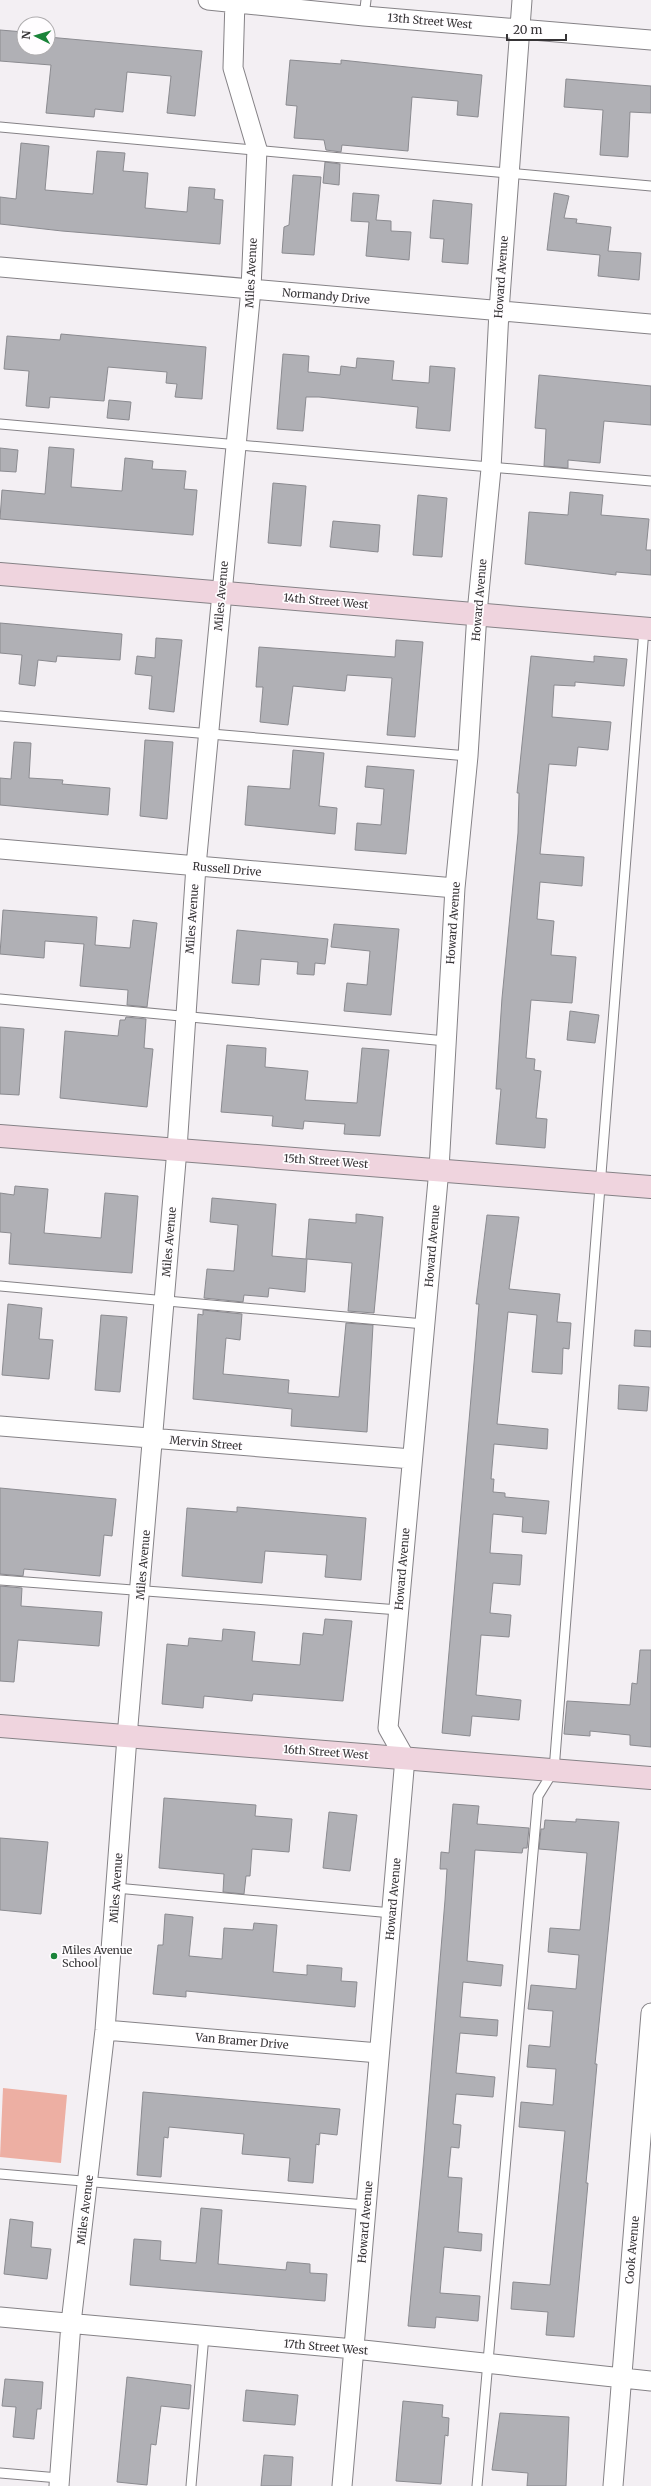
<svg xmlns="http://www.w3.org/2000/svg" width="651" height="2486" viewBox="0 0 651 2486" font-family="Merriweather,serif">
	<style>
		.green { fill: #edafa3 }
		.building { fill: #b0b0b5; stroke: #8b8b90 }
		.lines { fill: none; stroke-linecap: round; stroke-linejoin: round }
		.lane-casing { stroke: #858286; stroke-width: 11 }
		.street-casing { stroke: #858286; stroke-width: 21 }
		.secondary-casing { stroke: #858286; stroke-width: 24 }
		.lane { stroke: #fff; stroke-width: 9 }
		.street { stroke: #fff; stroke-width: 19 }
		.secondary { stroke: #efd4de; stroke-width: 22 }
		.poi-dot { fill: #1a8339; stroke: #fffdff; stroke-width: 1.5 }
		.labels { text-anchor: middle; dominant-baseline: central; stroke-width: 3.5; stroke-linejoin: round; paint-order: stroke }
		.street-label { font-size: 11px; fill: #363436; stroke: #fffdff }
		.poi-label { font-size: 11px; fill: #363436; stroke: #fffdff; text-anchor: start }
	</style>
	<rect width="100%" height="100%" fill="#f3eff3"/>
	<path class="green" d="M3 2088 67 2095 61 2163 0 2157Z"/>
	<path class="building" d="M0 30 24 32V48H48V37L202 51 195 116 167 113 171 76 127 72 123 112 95 109 94 117 46 113 51 65 0 61Z
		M290 60 341 64V60L482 75 478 117 457 115 458 101 412 97 408 151 342 145 341 152 326 150 324 140 294 138 297 106 286 105Z
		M566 79 651 86V113L630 112 628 157 600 155 603 110 564 107Z
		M21 143 49 146 45 190 93 194 97 151 125 153 123 171 148 173 145 208 187 212 189 187 215 189 214 199 223 200 220 244 62 231 0 224V197L16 199Z
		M325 162 340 164 339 185 323 183Z
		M293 175 321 177 314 255 282 253 284 227 289 225Z
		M353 193 379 195 376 220 391 221V231L411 232 409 260 366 256 369 222 351 221Z
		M554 193 569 196 564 218 577 219 576 223 611 227 608 251 641 253 639 280 598 276 600 255 547 250Z
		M433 200 472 204 468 264 442 262 444 239 430 238Z
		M61 334 206 347 202 399 175 397 177 384 166 383 167 372 108 367 104 401 50 397 49 408 26 406 29 371 4 369 7 336 60 340Z
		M283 354 309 356 308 372 340 375 341 366 356 368 357 358 394 361 392 380 429 383 430 366 455 368 450 431 416 428 418 407 319 397H306L303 431 277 429Z
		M539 375 651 386V425L604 421 600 463 568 460V468L544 466 546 429 535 428Z
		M109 400 131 402 129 420 107 418Z
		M49 447 74 449 71 487 122 491 125 458 153 461 152 469 186 471 184 489 197 490 193 535 0 519 2 490 45 494Z
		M0 448 18 450 16 472 0 471Z
		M273 483 306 486 301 546 268 543Z
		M570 492 603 495 601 515 649 519 646 550H651V575L616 572V575L525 564 529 512 568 515Z
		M418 495 447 498 442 557 413 555Z
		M333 521 380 525 378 552 330 547Z
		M0 623 122 634 120 660 57 656 56 662 38 660 35 686 19 684 22 655 0 653Z
		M156 638 182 640 174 712 149 709 152 676 135 674 137 656 155 658Z
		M396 640 423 642 415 737 387 735 392 678 347 675 345 691 293 686 288 725 260 722 263 687H256L259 647 395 657Z
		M531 656 594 662V656L627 659 624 686 575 682V686L554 685 552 717 611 722 608 750 578 747 576 766 549 764 540 854 584 857 582 886 540 882 537 919 554 921 551 955 576 957 572 1003 531 1000 526 1058 535 1059 534 1070 541 1071 536 1118 547 1119 545 1148 496 1144 501 1089H496L502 998 518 833 519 793H517Z
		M145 740 173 742 167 819 140 816Z
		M14 742 31 743 29 778 63 780 62 784 110 788 108 815 0 805V778L11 779Z
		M293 750 324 753 319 806 337 808 335 834 245 825 248 786 290 789Z
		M367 766 414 770 406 854 355 850 357 823 381 825 384 789 365 787Z
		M3 910 97 917 95 945 130 948 133 920 157 923 147 1007 127 1005 128 990 80 986 84 944 45 941 44 958 0 954Z
		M334 924 399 929 391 1015 344 1011 347 983 367 985 370 951 331 947Z
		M237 930 328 939 325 964 315 963 314 975 297 974 298 962 261 959 259 985 232 983Z
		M570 1011 599 1015 595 1043 567 1040Z
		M126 1017 146 1019 144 1048 153 1049 147 1107 60 1098 65 1031 118 1036 120 1020H125Z
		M0 1027 24 1029 19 1095 0 1094Z
		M227 1045 266 1048 265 1067 308 1071 305 1100 357 1103 362 1048 389 1050 380 1136 344 1134 345 1124 304 1121 303 1129 272 1126 273 1116 221 1112Z
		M15 1186 48 1189 44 1233 101 1238 105 1193 138 1196 132 1273 9 1264 11 1233 0 1232V1193L14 1195Z
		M212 1198 276 1204 272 1256 306 1259 309 1219 356 1223V1214L383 1217 374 1313 348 1311 352 1263 307 1259 305 1292 269 1288 268 1297 244 1295 243 1302 204 1298 207 1269 234 1271 238 1225 210 1222Z
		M487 1215 519 1217 509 1289 560 1294 557 1322 571 1323 569 1349 563 1348 562 1374 532 1372 537 1315 508 1312 497 1424 548 1429 547 1449 494 1444 491 1479H494L493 1492 505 1493V1497L549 1501 546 1534 522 1532 523 1517 493 1514 490 1553 522 1555 520 1585 493 1583 490 1613 511 1615 509 1637 481 1635 476 1695 521 1700 519 1720 472 1716 470 1736 442 1733 474 1363 479 1304H476Z
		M8 1304 42 1308 39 1339 53 1340 49 1379 2 1375Z
		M203 1310 242 1314 240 1340 226 1338 223 1374 289 1380 288 1393 339 1397 346 1323 373 1325 367 1432 291 1426 292 1409 193 1399 198 1314 203 1315Z
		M101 1315 127 1317 120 1392 95 1390Z
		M635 1330 651 1331V1347L634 1346Z
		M619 1385 649 1387 647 1411 618 1409Z
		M0 1488 116 1499 112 1536 104 1535 100 1576 24 1569 23 1576 0 1574Z
		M237 1507 366 1518 361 1580 325 1577 327 1555 265 1551 262 1583 182 1576 187 1508 237 1512Z
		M0 1586 22 1588 21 1606 102 1612 99 1646 18 1640 14 1682 0 1681Z
		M325 1619 352 1621 343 1701 253 1694 252 1701 204 1696 203 1708 162 1704 167 1644 188 1646 189 1638 222 1641 223 1629 255 1632 252 1661 300 1665 303 1633 323 1635Z
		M640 1650H651V1747L630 1745V1735L590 1731V1736L564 1734 567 1701 630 1705 632 1683 637 1684Z
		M164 1798 256 1805 255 1816 292 1819 289 1852 252 1849 250 1876H246L244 1894 223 1892 224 1874 159 1868Z
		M453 1804 479 1806 477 1824 529 1828 527 1848H523L522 1853 475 1850 467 1961 503 1965 501 1986 463 1982 460 2017 498 2020 497 2036 460 2033 456 2073 495 2077 493 2097 456 2094 453 2124 461 2125 459 2148 451 2147 448 2177 462 2178 458 2232 482 2234 481 2251 444 2247 440 2293 480 2296 478 2321 436 2317 435 2328 408 2326 423 2167 445 1900 447 1869H440L441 1852 449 1853Z
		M329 1812 357 1815 350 1871 323 1868Z
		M576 1819 619 1822 595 2064H597L586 2183H588L574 2337 546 2335 548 2312 511 2309 513 2282 550 2285 565 2131 519 2127 521 2102 553 2105 556 2069 527 2067 529 2045 550 2047 553 2011 528 2009 531 1985 576 1989 579 1955 548 1952 550 1928 580 1930 587 1853 539 1849 541 1829H544L545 1820 576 1822Z
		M0 1838 48 1842 41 1914 0 1910Z
		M165 1914 193 1917 189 1956 222 1959 224 1928 253 1930 254 1923 277 1925 273 1972 307 1975V1965L342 1968 341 1981 357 1982 355 2007 186 1991V1997L153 1994 158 1945H163Z
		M143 2092 340 2109 337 2135 320 2133 319 2145 316 2144 313 2183 288 2181 290 2158 242 2154 244 2134 169 2127 168 2138 164 2137 161 2177 137 2175Z
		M201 2208 222 2210 218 2264 286 2270 287 2262 310 2264V2273L327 2274 325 2301 130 2285 134 2239 161 2241 160 2260 196 2263Z
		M10 2219 33 2222 31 2247 51 2249 47 2279 4 2274Z
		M127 2377 191 2385 189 2409 161 2406 156 2445 151 2444 147 2485 117 2482Z
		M5 2379 43 2382 41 2409H37L34 2439 13 2437 16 2407 2 2406Z
		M246 2390 298 2395 295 2425 243 2421Z
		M403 2401 443 2405 442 2417 449 2418 448 2436 445 2435 441 2484 396 2481Z
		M500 2413 569 2417 566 2486H527L528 2473 492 2470Z
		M264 2455 293 2457 291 2486H261Z"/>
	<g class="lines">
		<defs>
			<path id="lane" d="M364 16 366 0
				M0 127 651 186
				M0 424 651 481
				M0 716 468 756
				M0 999 446 1041
				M0 1286 424 1324
				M0 1580 399 1610
				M116 1888 392 1913
				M0 2174 366 2205
				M0 2473 59 2478
				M191 2486 204 2335
				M477 2486 538 1796 554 1770 644 629"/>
			<path id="street" d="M208 0 364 16 651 40
				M0 267 651 324
				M0 849 455 888
				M0 1426 412 1459
				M105 2030 379 2053
				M0 2317 354 2349 651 2381
				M59 2486 71 2323 105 2030 127 1737 177 1149 196 866 251 289 257 149 233 68 235 0
				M342 2486 405 1758 388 1728 439 1169 455 888 468 756 477 613 491 469 499 311 522 0
				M613 2486 651 2013"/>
			<path id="secondary" d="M0 574 651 629
				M0 1136 651 1187
				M0 1726 651 1778"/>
		</defs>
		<use href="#lane" class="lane-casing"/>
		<use href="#street" class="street-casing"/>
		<use href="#secondary" class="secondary-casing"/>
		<use href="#lane" class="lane"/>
		<use href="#street" class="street"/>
		<use href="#secondary" class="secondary"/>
	</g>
	<circle class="poi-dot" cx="54" cy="1956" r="4"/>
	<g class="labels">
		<g class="street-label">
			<text transform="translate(430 21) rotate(5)">13th Street West</text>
			<text transform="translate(251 273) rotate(-87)">Miles Avenue</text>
			<text transform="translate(501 277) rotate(-86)">Howard Avenue</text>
			<text transform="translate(326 296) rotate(5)">Normandy Drive</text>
			<text transform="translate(221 596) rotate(-85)">Miles Avenue</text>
			<text transform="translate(479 600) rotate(-85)">Howard Avenue</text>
			<text transform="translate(326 601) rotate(5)">14th Street West</text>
			<text transform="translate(227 869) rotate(5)">Russell Drive</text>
			<text transform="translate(192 919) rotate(-86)">Miles Avenue</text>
			<text transform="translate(453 923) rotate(-86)">Howard Avenue</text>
			<text transform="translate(326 1161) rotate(4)">15th Street West</text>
			<text transform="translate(169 1242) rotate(-85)">Miles Avenue</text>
			<text transform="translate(432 1246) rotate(-85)">Howard Avenue</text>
			<text transform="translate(206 1443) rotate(5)">Mervin Street</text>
			<text transform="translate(143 1565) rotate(-85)">Miles Avenue</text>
			<text transform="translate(402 1569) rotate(-85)">Howard Avenue</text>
			<text transform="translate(326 1752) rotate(4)">16th Street West</text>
			<text transform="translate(116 1888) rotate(-86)">Miles Avenue</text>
			<text transform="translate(393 1899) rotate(-85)">Howard Avenue</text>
			<text transform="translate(242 2041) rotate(5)">Van Bramer Drive</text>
			<text transform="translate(85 2210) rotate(-83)">Miles Avenue</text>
			<text transform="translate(365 2222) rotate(-85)">Howard Avenue</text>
			<text transform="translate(632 2250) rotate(-85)">Cook Avenue</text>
			<text transform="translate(326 2347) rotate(5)">17th Street West</text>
		</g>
		<g class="poi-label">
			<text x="62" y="1950">Miles Avenue<tspan x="62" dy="13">School</tspan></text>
		</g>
	</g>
	<g transform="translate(36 36) rotate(275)"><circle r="19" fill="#fffdff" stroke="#afadaf"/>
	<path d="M0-3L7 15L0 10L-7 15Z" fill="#1a8339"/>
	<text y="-6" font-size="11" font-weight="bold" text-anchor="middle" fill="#363436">N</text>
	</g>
	<path d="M507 34v6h59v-6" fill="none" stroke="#363436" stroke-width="2"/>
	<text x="513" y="34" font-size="12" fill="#363436" stroke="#fffdff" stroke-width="3" paint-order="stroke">20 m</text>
</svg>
